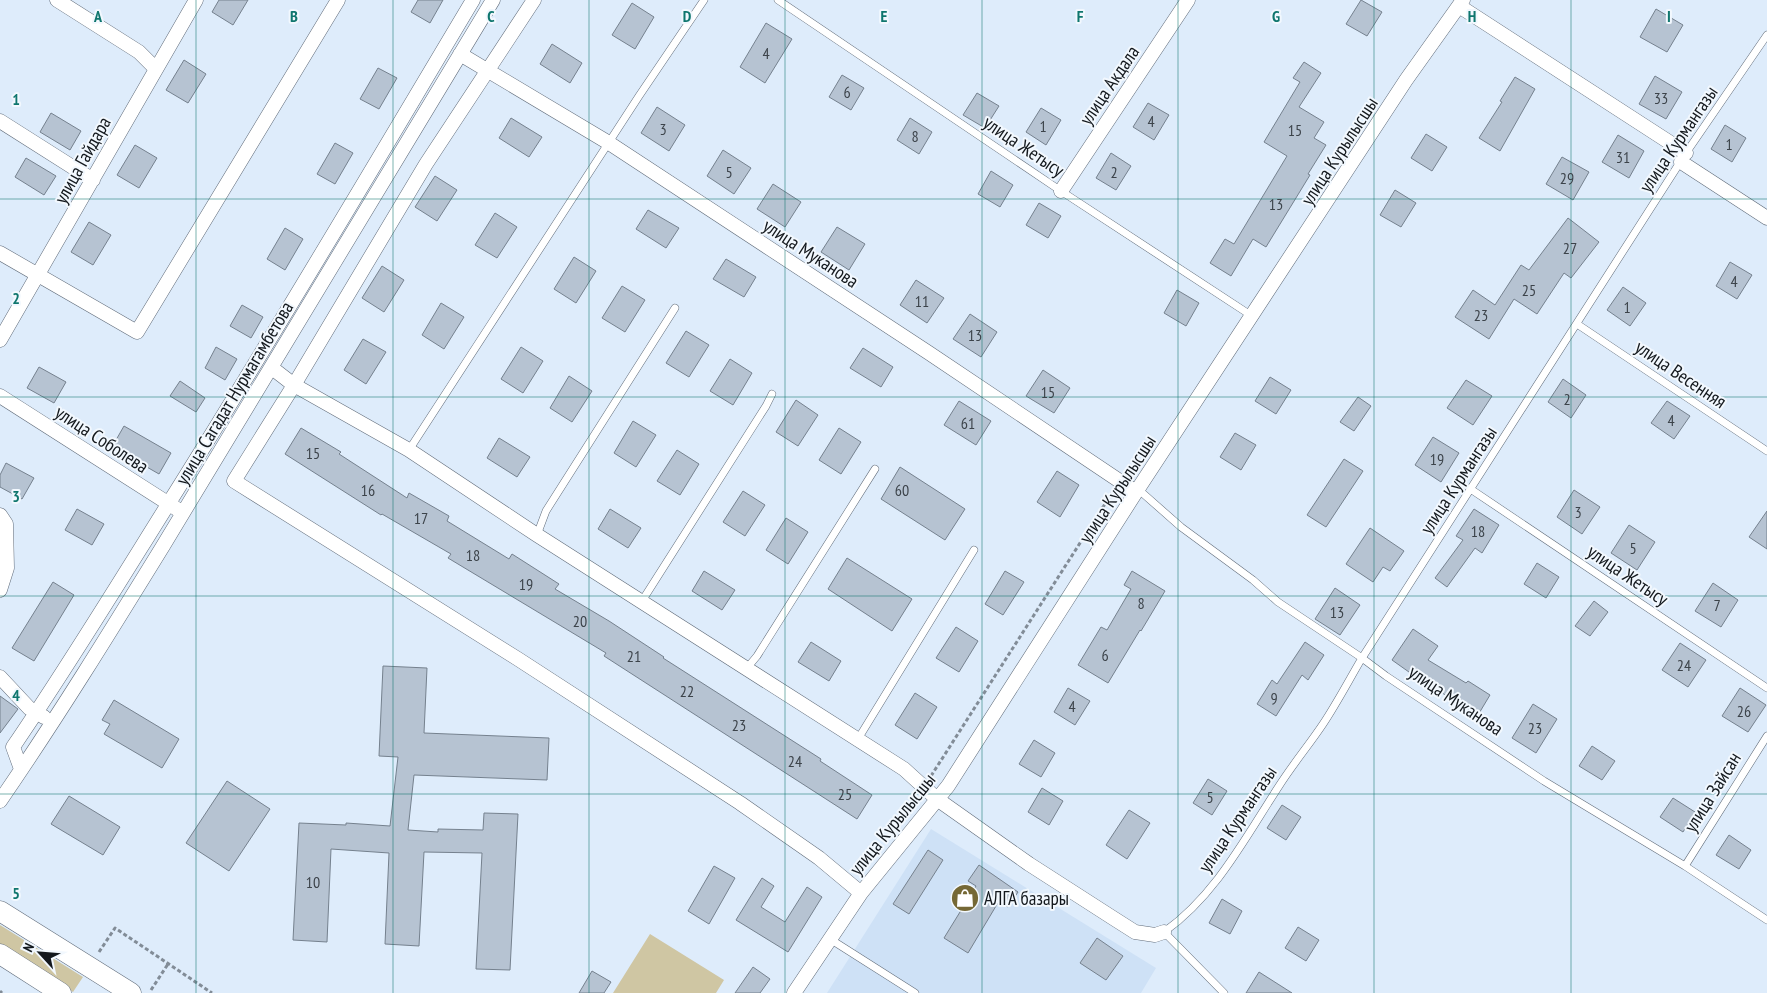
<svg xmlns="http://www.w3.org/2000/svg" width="1767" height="993" viewBox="0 0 1767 993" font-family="'PT Sans Narrow',sans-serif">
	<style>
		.built { fill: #cee1f6 }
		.green { fill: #cfc6a3 }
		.building { fill: #b6c3d2; stroke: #75818e }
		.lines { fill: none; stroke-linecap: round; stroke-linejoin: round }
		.lane-casing { stroke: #616c7a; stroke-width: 8 }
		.street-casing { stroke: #616c7a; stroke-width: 15 }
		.secondary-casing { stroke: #616c7a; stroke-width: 21 }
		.path { stroke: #828c97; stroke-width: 3; stroke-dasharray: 4 2.5; stroke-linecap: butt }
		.lane { stroke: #fff; stroke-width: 7 }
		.street { stroke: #fff; stroke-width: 14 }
		.secondary { stroke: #fff; stroke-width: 20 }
		.grid { fill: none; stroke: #0f766e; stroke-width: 1; stroke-opacity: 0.55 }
		.labels { text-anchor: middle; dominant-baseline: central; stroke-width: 4; stroke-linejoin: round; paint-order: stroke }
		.number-label { font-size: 16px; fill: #3c434a }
		.street-label { font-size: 19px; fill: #13181d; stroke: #f2f8fe }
		.poi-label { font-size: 19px; fill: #13181d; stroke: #f2f8fe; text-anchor: start }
		.grid-label { font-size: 16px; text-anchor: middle; font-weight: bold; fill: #0f766e; stroke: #f2f8fe; stroke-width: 4; stroke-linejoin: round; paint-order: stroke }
	</style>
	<rect width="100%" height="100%" fill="#deecfb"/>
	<path class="built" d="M931 829 1156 968 1141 993H827Z"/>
	<path class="green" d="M0 925 83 977 73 992 0 946Z
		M650 934 724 980 716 993H613Z"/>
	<path class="building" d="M219 0H248L233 25 212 12Z
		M418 0H443L430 23 411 12Z
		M1361 0 1382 12 1367 36 1346 24Z
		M632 3 654 17 635 49 612 35Z
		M1656 9 1683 25 1667 52 1640 37Z
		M766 23 792 39 765 83 740 67Z
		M552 44 582 63 570 83 540 64Z
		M184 60 206 74 188 103 166 90Z
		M1304 62 1321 73 1299 107 1324 122 1314 138 1326 145 1308 174 1310 175 1266 247 1253 239 1231 276 1210 263 1225 239 1234 244 1287 156 1264 142 1300 82 1293 78Z
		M378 68 397 78 379 109 360 99Z
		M842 75 864 88 851 110 829 97Z
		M1655 76 1682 92 1666 119 1639 104Z
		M1515 77 1535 89 1500 151 1479 138 1502 102 1500 101Z
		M977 93 999 106 985 128 963 115Z
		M1148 103 1169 115 1154 140 1133 127Z
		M657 107 685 125 669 151 641 133Z
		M1041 108 1061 120 1046 145 1026 132Z
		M51 113 81 131 70 150 40 132Z
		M511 118 542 137 529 157 499 138Z
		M910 118 932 132 919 154 897 140Z
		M1725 125 1746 138 1732 162 1711 149Z
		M1426 134 1447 147 1432 171 1411 158Z
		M1618 135 1644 151 1629 178 1602 162Z
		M335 143 353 153 335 184 317 174Z
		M135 145 157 158 139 188 117 175Z
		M723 150 751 168 734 194 707 176Z
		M1111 153 1131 166 1116 190 1096 178Z
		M1562 157 1589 172 1573 200 1546 184Z
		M26 158 56 176 44 195 15 177Z
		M991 171 1013 185 1000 207 978 194Z
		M435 176 457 190 437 221 415 207Z
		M773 184 801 202 785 227 757 209Z
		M1395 190 1416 203 1401 227 1380 215Z
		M1039 203 1061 216 1048 238 1026 225Z
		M648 210 679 228 666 248 636 229Z
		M495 213 517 227 497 258 475 245Z
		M1568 218 1599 242 1571 278 1564 273 1537 314 1514 299 1489 339 1455 317 1473 290 1495 305 1521 265 1529 270Z
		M89 222 111 235 93 265 71 252Z
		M837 227 865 244 849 270 821 252Z
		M285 228 303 239 285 270 267 259Z
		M574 257 596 271 576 303 554 289Z
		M726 259 756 277 744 297 713 279Z
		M1730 262 1752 275 1737 299 1716 286Z
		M382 266 404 280 384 312 362 298Z
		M916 280 944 298 927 323 900 305Z
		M622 286 645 300 625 332 602 318Z
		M1623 287 1646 303 1630 326 1607 310Z
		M1177 290 1199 303 1186 326 1164 313Z
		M441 303 464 317 444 349 422 335Z
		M242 305 263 317 251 338 230 326Z
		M970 314 997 332 981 357 953 339Z
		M686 331 709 345 689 377 666 363Z
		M363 339 386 352 366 384 344 370Z
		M216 347 237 359 225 380 205 368Z
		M521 347 543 361 523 393 501 379Z
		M863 348 893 367 881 387 850 368Z
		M730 359 752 373 733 405 710 391Z
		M39 367 66 382 54 403 27 388Z
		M1043 370 1070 388 1054 413 1026 396Z
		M569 376 592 391 572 422 550 408Z
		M1270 377 1291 390 1276 414 1255 401Z
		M1563 379 1586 395 1571 418 1548 402Z
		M1466 380 1492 396 1473 425 1447 408Z
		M180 381 205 398 196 412 170 396Z
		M1358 397 1371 406 1354 431 1340 422Z
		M796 400 818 415 798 446 776 432Z
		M959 401 991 421 976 445 944 425Z
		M1667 401 1690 416 1674 439 1651 423Z
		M633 421 656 435 636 467 614 453Z
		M124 426 171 453 159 474 112 447Z
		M301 428 341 452 339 454 407 498 409 493 449 516 447 521 509 559 512 554 559 584 555 589 609 621 664 657 663 658 821 759 820 761 872 795 857 819 604 656 606 653 448 558 451 554 382 514 381 515 285 454Z
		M839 428 861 442 841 474 819 460Z
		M1235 433 1256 445 1241 470 1220 457Z
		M1433 437 1459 453 1441 482 1415 465Z
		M499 438 530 457 517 477 487 458Z
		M677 450 699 464 680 495 657 481Z
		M1344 459 1363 471 1326 527 1307 515Z
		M6 463 34 478 22 499 0 487V475Z
		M900 467 965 509 945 540 881 499Z
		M1057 471 1079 485 1060 517 1037 502Z
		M1574 490 1600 507 1582 534 1557 517Z
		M743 491 765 505 745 536 723 522Z
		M77 509 104 524 92 545 65 530Z
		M610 509 641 528 628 548 598 529Z
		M1474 509 1499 525 1482 553 1475 548 1447 587 1435 578 1463 540 1456 536Z
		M1767 511V549L1749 537Z
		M786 518 808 532 788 564 766 550Z
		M1629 525 1655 542 1637 570 1611 553Z
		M1370 528 1404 551 1390 571 1383 567 1373 582 1346 564Z
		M847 558 912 599 892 631 828 589Z
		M1537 563 1559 577 1546 598 1524 584Z
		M704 571 735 590 722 610 692 591Z
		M1005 571 1024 582 1003 615 985 604Z
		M1132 571 1165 591 1141 631 1140 630 1108 683 1078 665 1101 627 1107 630 1131 589 1124 585Z
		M53 582 74 595 34 661 12 648Z
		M1713 583 1738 600 1721 627 1695 611Z
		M1335 588 1360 605 1340 635 1315 619Z
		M1594 601 1608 612 1590 636 1575 626Z
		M956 627 978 641 959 672 936 658Z
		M1413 629 1438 646 1428 660 1466 683 1468 681 1490 695 1478 715 1416 677 1392 660Z
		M811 642 841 661 829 681 798 662Z
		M1305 642 1324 655 1308 680 1302 675 1276 716 1257 704 1272 680 1277 684Z
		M1680 643 1706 660 1688 687 1662 670Z
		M383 666 427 668 424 733 549 738 547 780 414 775 408 830 438 832V829L483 830 484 813 518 814 510 970 476 969 482 853 424 852 419 946 385 944 389 853 331 849 327 942 293 940 299 823 346 825V823L390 826 398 757 379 756Z
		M1068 688 1090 701 1075 725 1054 712Z
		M1740 688 1766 705 1748 732 1722 716Z
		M915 693 937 707 917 739 895 725Z
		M0 696 18 709 0 733Z
		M114 700 179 739 162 768 104 734 110 724 102 720Z
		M1533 704 1557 719 1536 753 1512 738Z
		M1034 740 1055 753 1041 777 1019 764Z
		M1592 746 1615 761 1602 780 1579 766Z
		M1208 779 1227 791 1212 815 1193 803Z
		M227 781 270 809 229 871 186 843Z
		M1042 788 1063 801 1049 825 1028 812Z
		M69 796 120 827 103 855 51 824Z
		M1673 798 1695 812 1683 832 1660 817Z
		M1282 805 1301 817 1286 840 1267 828Z
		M1129 810 1150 823 1127 859 1106 845Z
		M1729 835 1751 850 1739 869 1716 855Z
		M928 850 943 860 909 914 893 904Z
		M979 865 1018 892 1008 907 999 901 968 953 944 938 976 886 968 881Z
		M714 866 735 878 709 924 688 911Z
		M762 878 774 886 761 907 785 922 807 887 822 897 788 952 736 920Z
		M1222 899 1242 911 1230 934 1209 923Z
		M1298 927 1319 940 1306 961 1285 948Z
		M1097 938 1123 956 1106 980 1080 963Z
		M753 967 770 979 760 993H735Z
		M592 971 611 982 604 993H579Z
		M1259 972 1292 993H1246Z"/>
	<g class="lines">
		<defs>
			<path id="lane" d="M778 0 1061 191 1252 316
				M1577 324 1767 451
				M409 450 639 96 704 0
				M1139 490 1181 527 1253 580 1278 602 1362 658 1386 676 1544 781 1685 866 1767 920
				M1472 490 1767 688
				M537 535 546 511 675 308
				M642 601 766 406 772 394
				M747 668 757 656 875 469
				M858 739 974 550
				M1685 866 1767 736
				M830 939 915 993
				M1224 993 1164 932C1216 895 1245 838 1279 786 1293 764 1309 745 1323 724 1337 703 1349 680 1362 658L1686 153 1767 35"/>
			<path id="street" d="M57 0 139 52 156 69
				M534 0 426 164 294 385 234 481 518 659 740 803 819 858 861 893
				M1459 6 1686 153
				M460 54 609 143 929 353 1136 492
				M0 121 93 180
				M1681 162 1767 218
				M1061 191 1188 0
				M0 253 137 332 338 0
				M0 340 196 0
				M272 368 294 385 409 450 537 535 904 769 937 799 1029 864 1113 918 1135 932 1155 935 1164 932
				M0 396 177 509
				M0 515 6 524 7 568 0 590
				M0 677 29 708 44 717
				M21 769 13 747C67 668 117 586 167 506 272 339 372 169 473 0
				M0 801C57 718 110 632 163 546 274 365 382 182 493 0
				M794 993 861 893 948 786 1136 492 1406 80 1463 0"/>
			<path id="secondary" d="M0 911 131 993
				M0 954 61 993"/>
		</defs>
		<use href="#lane" class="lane-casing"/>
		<use href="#street" class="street-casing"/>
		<use href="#secondary" class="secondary-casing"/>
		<path class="path" d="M931 776 1112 493
			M99 952 115 928 212 993
			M151 990 168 964
			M0 991 2 993"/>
		<use href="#lane" class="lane"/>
		<use href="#street" class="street"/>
		<use href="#secondary" class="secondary"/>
	</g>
	<path class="grid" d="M196 0V993M393 0V993M589 0V993M785 0V993M982 0V993M1178 0V993M1374 0V993M1571 0V993M0 199H1767M0 397H1767M0 596H1767M0 794H1767"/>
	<defs>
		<symbol id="shop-disc" viewBox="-11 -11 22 22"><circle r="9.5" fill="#756835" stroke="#f2f8fe"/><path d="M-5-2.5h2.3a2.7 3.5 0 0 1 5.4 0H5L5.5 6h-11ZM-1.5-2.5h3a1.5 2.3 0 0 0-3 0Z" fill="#fff"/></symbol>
	</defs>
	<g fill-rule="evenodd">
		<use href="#shop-disc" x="949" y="882" width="32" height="32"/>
	</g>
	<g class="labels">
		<g class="number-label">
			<text x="766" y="53">4</text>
			<text x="847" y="92">6</text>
			<text x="1661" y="98">33</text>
			<text x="1151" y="121">4</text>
			<text x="1043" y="126">1</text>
			<text x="663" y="129">3</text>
			<text x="1295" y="130">15</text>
			<text x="915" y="136">8</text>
			<text x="1729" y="144">1</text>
			<text x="1623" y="157">31</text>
			<text x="729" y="172">5</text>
			<text x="1114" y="172">2</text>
			<text x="1567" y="178">29</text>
			<text x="1276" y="204">13</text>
			<text x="1570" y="248">27</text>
			<text x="1734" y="281">4</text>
			<text x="1529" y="290">25</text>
			<text x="922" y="301">11</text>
			<text x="1627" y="307">1</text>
			<text x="1481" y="315">23</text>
			<text x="975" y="335">13</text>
			<text x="1048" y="392">15</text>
			<text x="1567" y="399">2</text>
			<text x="1671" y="420">4</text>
			<text x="968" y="423">61</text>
			<text x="313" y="453">15</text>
			<text x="1437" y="459">19</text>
			<text x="368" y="490">16</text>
			<text x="902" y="490">60</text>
			<text x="1578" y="512">3</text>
			<text x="421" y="518">17</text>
			<text x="1478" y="531">18</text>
			<text x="1633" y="548">5</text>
			<text x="473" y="555">18</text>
			<text x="526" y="584">19</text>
			<text x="1141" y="603">8</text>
			<text x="1717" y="605">7</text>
			<text x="1337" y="612">13</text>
			<text x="580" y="621">20</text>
			<text x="1105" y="655">6</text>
			<text x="634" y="656">21</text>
			<text x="1684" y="665">24</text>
			<text x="687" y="691">22</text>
			<text x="1274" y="698">9</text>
			<text x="1072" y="706">4</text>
			<text x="1744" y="711">26</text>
			<text x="739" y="725">23</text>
			<text x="1535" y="728">23</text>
			<text x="795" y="761">24</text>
			<text x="845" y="794">25</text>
			<text x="1210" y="797">5</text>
			<text x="313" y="882">10</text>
		</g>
		<g class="street-label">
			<text transform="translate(1109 85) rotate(-56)">улица Акдала</text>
			<text transform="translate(1678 139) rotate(-56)">улица Курмангазы</text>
			<text transform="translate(1024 146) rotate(34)">улица Жетысу</text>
			<text transform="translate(1339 151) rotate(-57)">улица Курылысшы</text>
			<text transform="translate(82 160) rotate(-61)">улица Гайдара</text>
			<text transform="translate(811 253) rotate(33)">улица Муканова</text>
			<text transform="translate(1681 374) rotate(34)">улица Весенняя</text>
			<text transform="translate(234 393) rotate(-59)">улица Сагадат Нурмагамбетова</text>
			<text transform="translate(102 439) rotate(33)">улица Соболева</text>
			<text transform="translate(1458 480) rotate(-57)">улица Курмангазы</text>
			<text transform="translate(1117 489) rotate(-57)">улица Курылысшы</text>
			<text transform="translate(1628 575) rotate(34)">улица Жетысу</text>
			<text transform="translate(1456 700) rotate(34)">улица Муканова</text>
			<text transform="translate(1712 792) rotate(-58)">улица Зайсан</text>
			<text transform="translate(1237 819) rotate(-56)">улица Курмангазы</text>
			<text transform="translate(892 824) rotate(-51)">улица Курылысшы</text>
		</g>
		<g class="poi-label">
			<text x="984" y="898">АЛГА базары</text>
		</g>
	</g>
	<g class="grid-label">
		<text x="98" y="22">A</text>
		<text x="294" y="22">B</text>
		<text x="491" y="22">C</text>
		<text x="687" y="22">D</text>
		<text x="884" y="22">E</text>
		<text x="1080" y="22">F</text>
		<text x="1276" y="22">G</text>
		<text x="1472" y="22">H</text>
		<text x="1669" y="22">I</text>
		<text x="16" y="105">1</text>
		<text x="16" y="304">2</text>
		<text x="16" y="502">3</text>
		<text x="16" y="701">4</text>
		<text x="16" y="899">5</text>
	</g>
	<g transform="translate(40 953) rotate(296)" stroke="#f2f8fe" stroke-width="4" paint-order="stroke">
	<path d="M0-4L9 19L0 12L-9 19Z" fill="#13181d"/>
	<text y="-8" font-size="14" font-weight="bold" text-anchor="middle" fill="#13181d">N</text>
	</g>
</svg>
